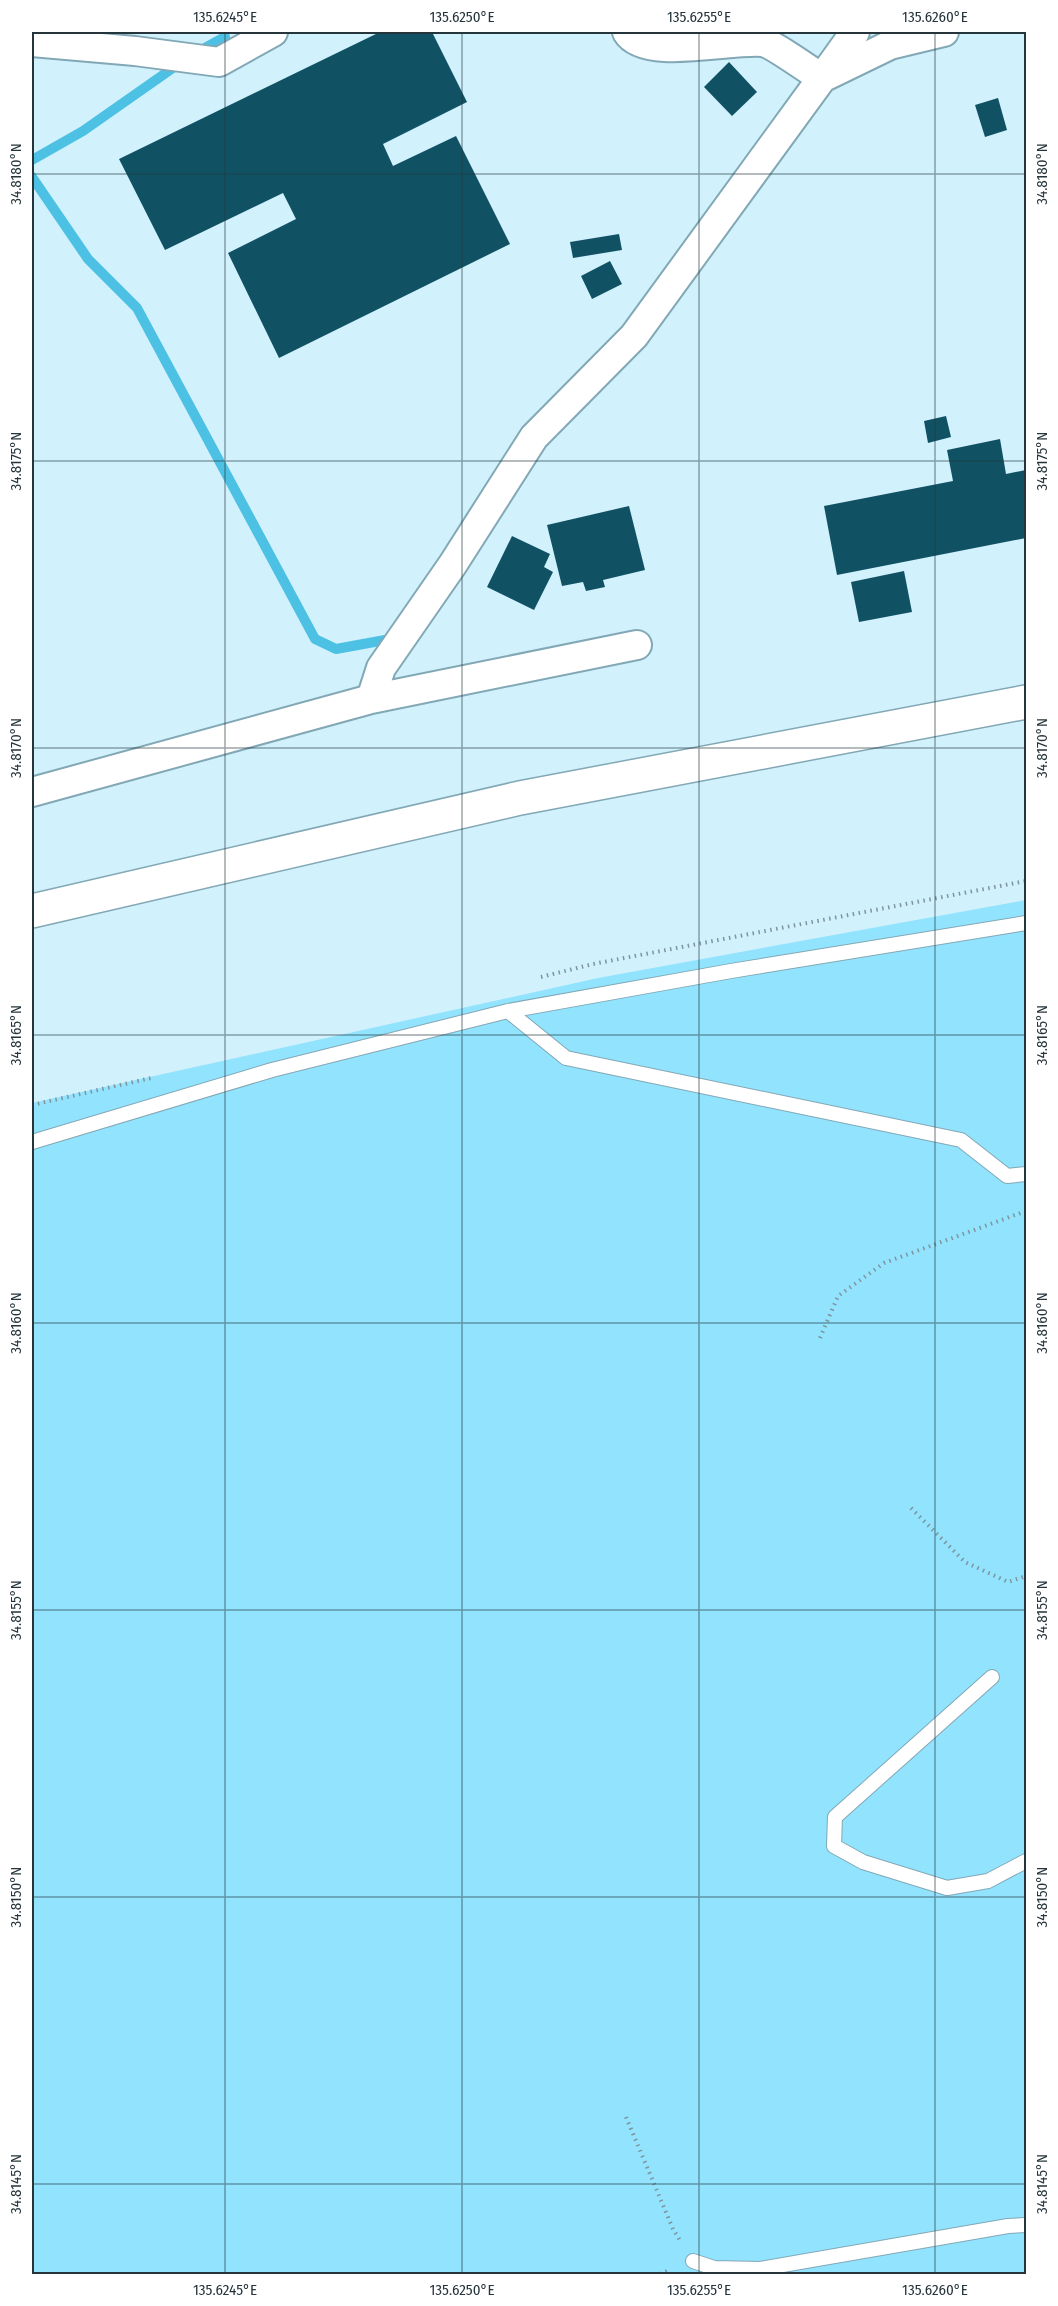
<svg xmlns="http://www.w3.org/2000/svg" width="1058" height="2306" viewBox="0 0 1058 2306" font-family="'Fira Sans Condensed',sans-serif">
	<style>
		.green { fill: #92e3fe }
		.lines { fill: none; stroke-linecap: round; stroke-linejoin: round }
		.stream { stroke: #4dc1e4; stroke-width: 10 }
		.building { fill: #105264 }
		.service-casing { stroke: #82a8b6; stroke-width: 16 }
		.minor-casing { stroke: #82a8b6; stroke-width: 32 }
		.tertiary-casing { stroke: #82a8b6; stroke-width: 36 }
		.path { stroke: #7e959e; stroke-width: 4; stroke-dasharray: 1.5 4.5; stroke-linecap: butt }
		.service { stroke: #fff; stroke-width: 14 }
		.minor { stroke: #fff; stroke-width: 28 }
		.tertiary { stroke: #fff; stroke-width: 33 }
		.ticks { fill: none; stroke: #26353b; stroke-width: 1.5; stroke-opacity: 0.45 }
		.neatline { fill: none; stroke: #26353b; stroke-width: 2 }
		.ticks-label { font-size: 15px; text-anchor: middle; fill: #26353b }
	</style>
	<rect width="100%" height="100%" fill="#d1f1fd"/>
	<path class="green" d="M1026 900V2274H32V1103L598 978Z"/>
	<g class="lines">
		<path class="stream" d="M196 53 225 37
			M32 160 83 131 180 63
			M32 177 88 259 137 308 315 639 336 649 396 638"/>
	</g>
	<path class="building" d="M380 32H432L467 102 383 144 393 166 456 136 510 244 279 358 228 253 296 219 283 193 165 250 119 159Z
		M729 62 757 92 732 116 704 87Z
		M998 98 1007 130 985 137 975 105Z
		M619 234 622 250 573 258 570 242Z
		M610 261 622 284 592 299 581 276Z
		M946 416 951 437 928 443 924 421Z
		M1000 439 1006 474 1026 470V538L837 575 824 506 953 481 947 450Z
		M629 506 645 570 603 580 605 587 586 591 583 582 562 586 547 525Z
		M512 536 550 554 544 567 553 572 534 610 487 587Z
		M904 571 912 612 859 622 851 582Z"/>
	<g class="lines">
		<defs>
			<path id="service" d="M508 1011 566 1058 961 1140 1007 1176 1026 1174
				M32 1142 272 1070 508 1011 731 971 1026 923
				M992 1677 835 1817 834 1846 863 1862 947 1888 988 1881 1026 1861
				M693 2261 714 2268 760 2269 1008 2226 1026 2225"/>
			<path id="minor" d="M855 32 822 78 890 45 944 32
				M32 42 135 51 219 62 273 32
				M371 699 381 668 453 564 534 437 634 336 822 78C810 71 772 43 762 42 730 39 645 61 627 32
				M32 792 371 699 637 645"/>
			<path id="tertiary" d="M32 911 520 798 1026 702"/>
		</defs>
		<use href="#service" class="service-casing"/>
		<use href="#minor" class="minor-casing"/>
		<use href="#tertiary" class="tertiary-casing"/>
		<path class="path" d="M541 977 593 964 1026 881
			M32 1105 151 1078
			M820 1338 838 1296 884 1263 1026 1211
			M911 1508 965 1562 1008 1582 1026 1576
			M626 2117 673 2229 681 2242
			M660 2274 670 2270"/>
		<use href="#service" class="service"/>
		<use href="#minor" class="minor"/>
		<use href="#tertiary" class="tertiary"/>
	</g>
	<path class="ticks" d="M225 32V2274M462 32V2274M699 32V2274M935 32V2274M32 174H1026M32 461H1026M32 748H1026M32 1035H1026M32 1323H1026M32 1610H1026M32 1897H1026M32 2184H1026"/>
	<rect width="1058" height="2306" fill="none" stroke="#ffffff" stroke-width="66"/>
	<rect x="33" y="33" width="992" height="2240" class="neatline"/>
	<g class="ticks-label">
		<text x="225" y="22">135.6245°E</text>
		<text x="462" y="22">135.6250°E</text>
		<text x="699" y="22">135.6255°E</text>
		<text x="935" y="22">135.6260°E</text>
		<text transform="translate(16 174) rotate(-90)" y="5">34.8180°N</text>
		<text transform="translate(1042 174) rotate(-90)" y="5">34.8180°N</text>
		<text transform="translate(16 461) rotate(-90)" y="5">34.8175°N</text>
		<text transform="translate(1042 461) rotate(-90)" y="5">34.8175°N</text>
		<text transform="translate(16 748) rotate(-90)" y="5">34.8170°N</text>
		<text transform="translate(1042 748) rotate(-90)" y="5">34.8170°N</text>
		<text transform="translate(16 1035) rotate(-90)" y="5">34.8165°N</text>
		<text transform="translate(1042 1035) rotate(-90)" y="5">34.8165°N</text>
		<text transform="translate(16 1323) rotate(-90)" y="5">34.8160°N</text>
		<text transform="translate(1042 1323) rotate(-90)" y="5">34.8160°N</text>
		<text transform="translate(16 1610) rotate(-90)" y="5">34.8155°N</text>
		<text transform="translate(1042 1610) rotate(-90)" y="5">34.8155°N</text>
		<text transform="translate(16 1897) rotate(-90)" y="5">34.8150°N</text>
		<text transform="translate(1042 1897) rotate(-90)" y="5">34.8150°N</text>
		<text transform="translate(16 2184) rotate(-90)" y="5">34.8145°N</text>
		<text transform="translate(1042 2184) rotate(-90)" y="5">34.8145°N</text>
		<text x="225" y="2295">135.6245°E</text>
		<text x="462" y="2295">135.6250°E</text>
		<text x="699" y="2295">135.6255°E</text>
		<text x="935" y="2295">135.6260°E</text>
	</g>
</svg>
